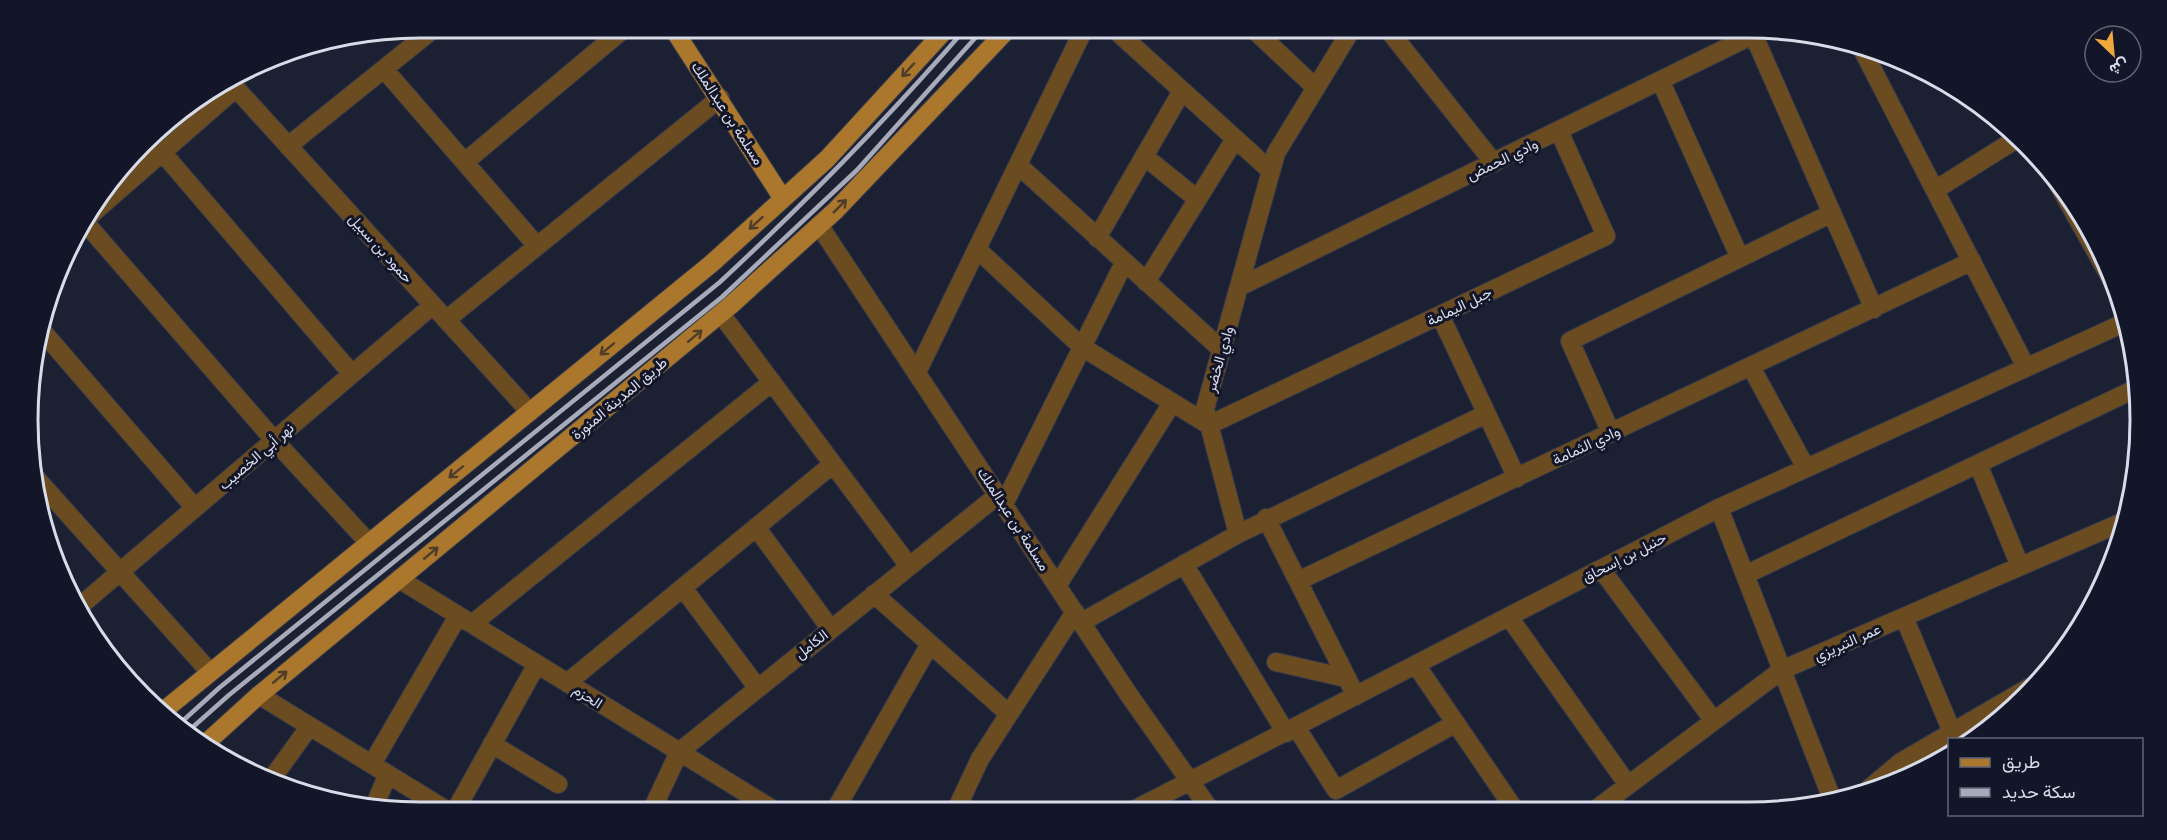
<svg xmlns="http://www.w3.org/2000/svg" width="2167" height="840" viewBox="0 0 2167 840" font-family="'Titillium Web',Vazirmatn,sans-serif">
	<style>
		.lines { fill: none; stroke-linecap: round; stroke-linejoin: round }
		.minor-casing { stroke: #353a4c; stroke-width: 20 }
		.major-casing { stroke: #353a4c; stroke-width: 20 }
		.minor { stroke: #6b4b20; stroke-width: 18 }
		.major { stroke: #ab772c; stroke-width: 18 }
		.rail { stroke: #a7abb9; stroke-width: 4.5 }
		.oneway { stroke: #4f3d2a }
		.labels { text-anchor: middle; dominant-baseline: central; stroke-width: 6; stroke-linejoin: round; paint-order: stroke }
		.street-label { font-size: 15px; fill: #d8dce9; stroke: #121628 }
		.rim { fill: none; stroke: #d8dce9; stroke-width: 3 }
	</style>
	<rect width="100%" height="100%" fill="#1b2032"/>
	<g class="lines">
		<defs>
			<path id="minor" d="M1112 27 1271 171
				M1251 27 1316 88
				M1386 27 1494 163
				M1754 36 1874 309
				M1860 45 2026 367
				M384 69 537 246
				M1661 82 1740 258
				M232 84 530 412
				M288 146 436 27
				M162 152 352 374
				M1144 156 1197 199
				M466 161 626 27
				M1018 165 1222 350
				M2057 182 2118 291
				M1935 190 2018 138
				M83 220 274 440 369 543
				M79 225 236 88
				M819 225 1129 695 1211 811
				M1097 238 1182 91
				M977 249 1082 347 1209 425 1606 236 1559 131
				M1146 282 1235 139
				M1239 287 1765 29
				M721 314 909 566
				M1440 315 1517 478
				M446 320 720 98
				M43 332 195 508
				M1751 367 1806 468
				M917 372 1085 27
				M1611 433 1570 341 1832 213
				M1978 464 2020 566
				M34 476 210 672
				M1004 504 1124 263
				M1719 508 1832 799
				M1266 518 1356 696
				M756 527 830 628
				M1238 534 1486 414
				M1184 564 1286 733
				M1601 569 1714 721
				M1745 575 2137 388
				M399 579 777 812
				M1298 581 1972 261
				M1057 586 1172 403
				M683 588 757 687
				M874 594 1009 714
				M80 606 433 305
				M1509 617 1628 785
				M1904 617 1952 732
				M1082 622 1238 534 1205 409 1276 153 1353 27
				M472 624 772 382
				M1276 662 1346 678
				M1416 665 1515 810
				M567 683 833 464
				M259 695 451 813
				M1296 727 1336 790 1456 723
				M492 744 558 784
				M372 764 458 616
				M273 777 310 726
				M1870 788 1901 762 2030 687
				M374 807 388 774
				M1595 810 1782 670 2127 520
				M1132 811 1719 508 2126 322
				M608 812 609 813
				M651 812 679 752 998 495
				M834 812 930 644
				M955 812 980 759 1075 612
				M454 813 537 664"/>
			<path id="major" d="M672 27 783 199
				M162 712 711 264 827 159 948 27
				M205 744 259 695 731 305 835 211 1010 27"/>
		</defs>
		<use href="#minor" class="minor-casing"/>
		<use href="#major" class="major-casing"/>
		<use href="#minor" class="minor"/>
		<use href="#major" class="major"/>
		<path class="rail" d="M176 727 219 688 720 282C807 201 889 117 967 27
			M185 734 229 695 722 297 857 170 985 27"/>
	</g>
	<defs><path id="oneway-shaft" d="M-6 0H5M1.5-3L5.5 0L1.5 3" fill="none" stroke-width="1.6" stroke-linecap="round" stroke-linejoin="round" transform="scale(1.5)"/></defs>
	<g class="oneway">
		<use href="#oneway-shaft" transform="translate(908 70) rotate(133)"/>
		<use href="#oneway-shaft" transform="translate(840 206) rotate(-45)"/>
		<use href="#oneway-shaft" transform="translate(756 223) rotate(138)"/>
		<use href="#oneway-shaft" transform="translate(695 336) rotate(-40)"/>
		<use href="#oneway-shaft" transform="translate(607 349) rotate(141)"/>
		<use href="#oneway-shaft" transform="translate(456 472) rotate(141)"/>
		<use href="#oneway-shaft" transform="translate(431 553) rotate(-40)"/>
		<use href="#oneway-shaft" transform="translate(280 677) rotate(-40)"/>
	</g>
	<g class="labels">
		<g class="street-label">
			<text transform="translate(728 113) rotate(57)">مسلمة بن عبدالملك</text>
			<text transform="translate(1502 159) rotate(-26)">وادي الحمض</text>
			<text transform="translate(381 248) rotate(48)">حمود بن سبيل</text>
			<text transform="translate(1459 306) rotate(-26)">جبل اليمامة</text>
			<text transform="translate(1219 359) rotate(-74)">وادي الخضر</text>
			<text transform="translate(619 398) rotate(-40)">طريق المدينة المنورة</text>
			<text transform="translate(1586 445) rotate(-25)">وادي الثمامة</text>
			<text transform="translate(256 456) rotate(-41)">نهر أبي الخصيب</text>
			<text transform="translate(1014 519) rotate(57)">مسلمة بن عبدالملك</text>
			<text transform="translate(1624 557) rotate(-27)">حنبل بن إسحاق</text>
			<text transform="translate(1847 642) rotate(-24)">عمر التبريزي</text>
			<text transform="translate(811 644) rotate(-38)">الكامل</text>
			<text transform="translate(588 696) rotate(32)">الحزم</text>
		</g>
	</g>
	<path d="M0 0H2167V840H0ZM420 38H1748A382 382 0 0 1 2130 420V420A382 382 0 0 1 1748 802H420A382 382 0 0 1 38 420V420A382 382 0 0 1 420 38Z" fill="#121628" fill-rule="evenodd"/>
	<path class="rim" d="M420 38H1748A382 382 0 0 1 2130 420V420A382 382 0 0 1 1748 802H420A382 382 0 0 1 38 420V420A382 382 0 0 1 420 38Z"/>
	<rect x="1948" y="738" width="195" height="78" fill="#121628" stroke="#616575" stroke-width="1.5"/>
	<rect x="1960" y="758" width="30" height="9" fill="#ab772c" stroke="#616575" stroke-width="1.5"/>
	<text x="2002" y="768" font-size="18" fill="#d8dce9">طريق</text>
	<rect x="1960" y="788" width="30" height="9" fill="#a7abb9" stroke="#616575" stroke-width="1.5"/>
	<text x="2002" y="798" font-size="18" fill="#d8dce9">سكة حديد</text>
	<g transform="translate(2113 54) rotate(154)"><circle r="28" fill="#121628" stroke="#616575" stroke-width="1.5"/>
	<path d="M0-4.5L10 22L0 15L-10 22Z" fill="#efa73e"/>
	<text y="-9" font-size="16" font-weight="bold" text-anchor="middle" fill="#d8dce9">ش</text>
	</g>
</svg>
